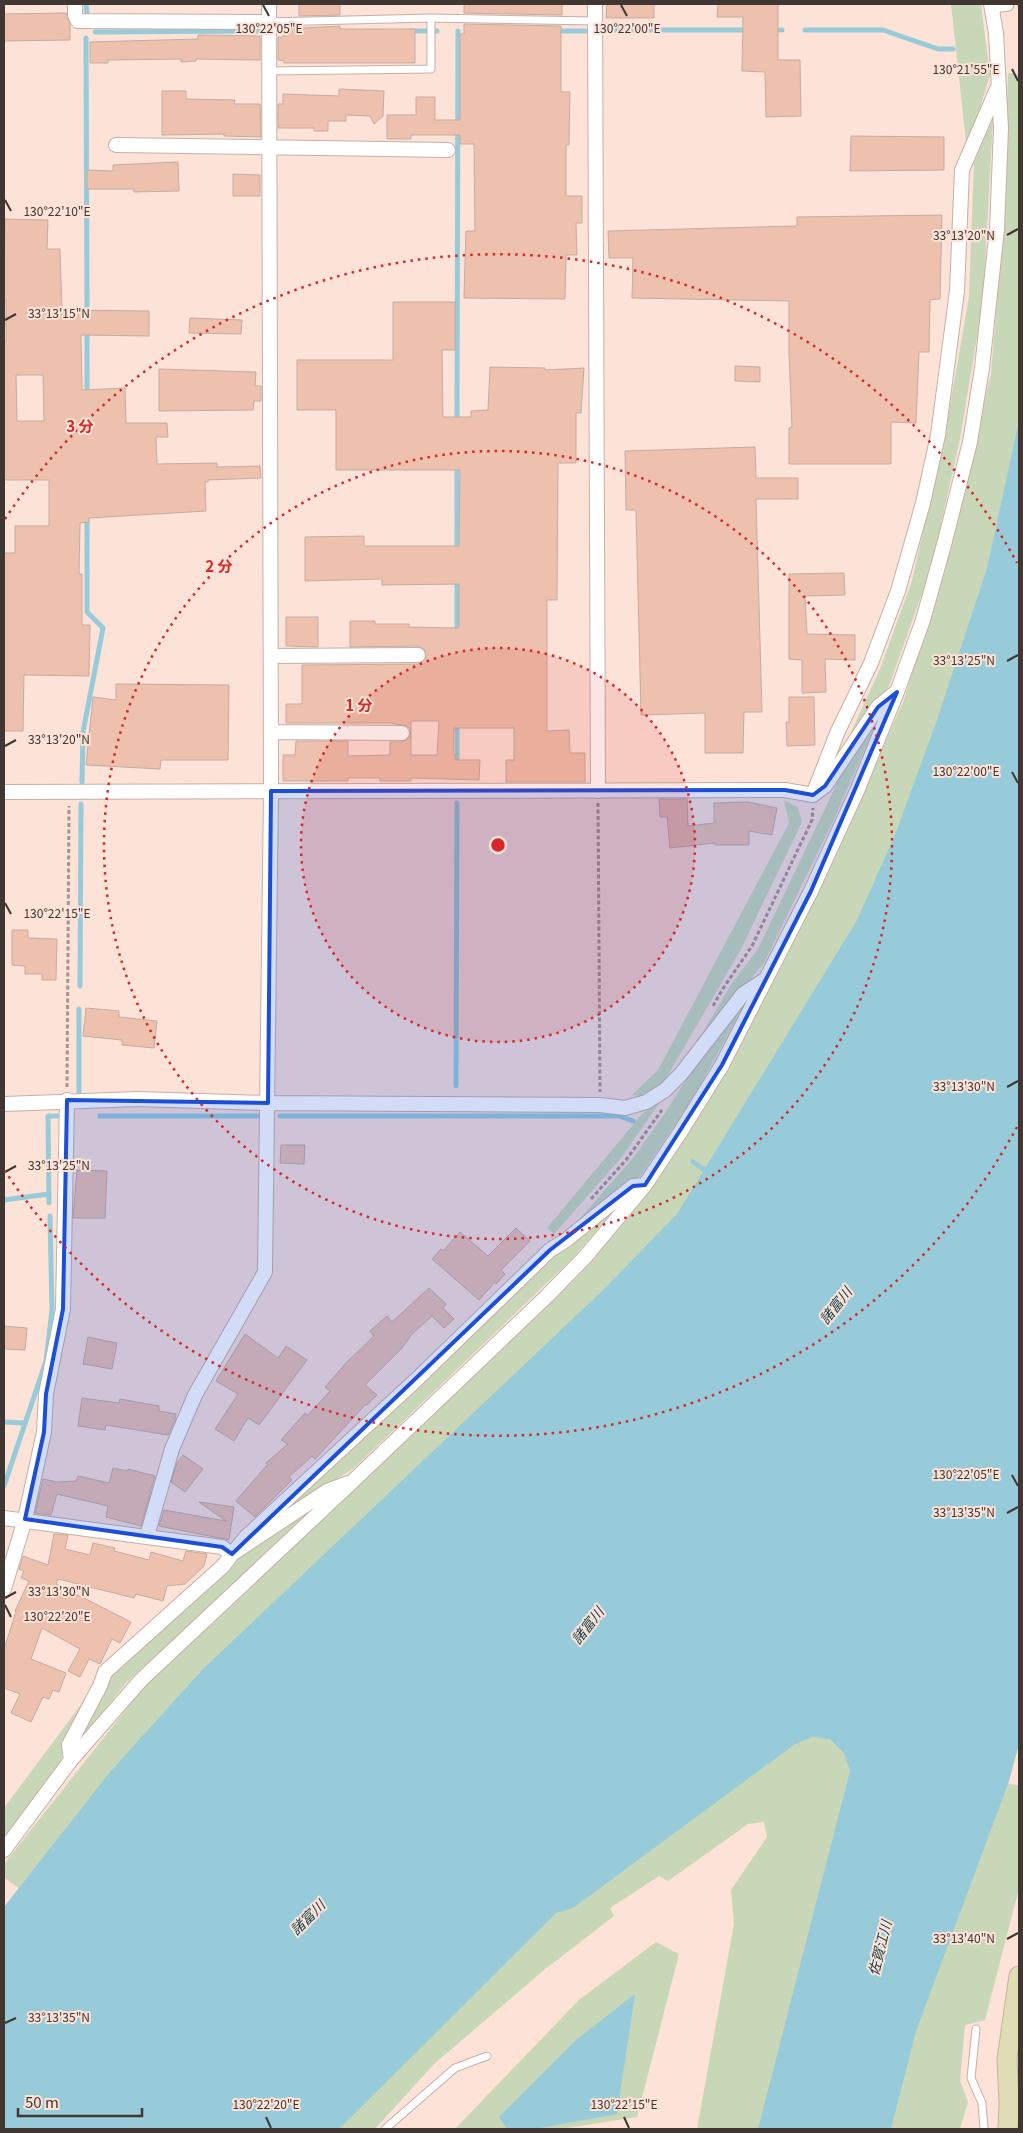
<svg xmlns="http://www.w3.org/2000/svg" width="1023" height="2133" viewBox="0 0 1023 2133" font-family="Georgia,'Noto Sans JP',serif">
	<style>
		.green { fill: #c8d7b7 }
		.water { fill: #97cbd9 }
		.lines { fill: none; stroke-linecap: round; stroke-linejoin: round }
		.stream { stroke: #97cbd9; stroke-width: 5 }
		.building { fill: #edc1ae; stroke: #c5aca1; fill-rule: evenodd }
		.lane-casing { stroke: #c8afa5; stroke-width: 9 }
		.street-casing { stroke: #c8afa5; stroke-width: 16 }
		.secondary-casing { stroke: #c8afa5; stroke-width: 21 }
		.path { stroke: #a7948c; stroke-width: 3; stroke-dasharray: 4 2.5; stroke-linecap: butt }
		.lane { stroke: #fff; stroke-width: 7 }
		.street { stroke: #fff; stroke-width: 14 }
		.secondary { stroke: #dfddb4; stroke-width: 19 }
		.marked { fill: #1d4ed8; fill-opacity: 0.2; stroke: #1d4ed8; stroke-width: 4; stroke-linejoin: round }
		.ticks { fill: none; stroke: #403632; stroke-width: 2 }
		.ring { fill: none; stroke: #d62828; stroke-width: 2.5; stroke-dasharray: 2.5 5 }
		.labels { text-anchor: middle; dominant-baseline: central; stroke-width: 4; stroke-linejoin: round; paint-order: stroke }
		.water-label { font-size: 14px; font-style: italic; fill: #0e3d48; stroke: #fce2d7 }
		.ticks-label { font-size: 12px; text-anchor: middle; fill: #403632; stroke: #fce2d7; stroke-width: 4; stroke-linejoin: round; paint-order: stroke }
		.centre { fill: #d62828; stroke: #fce2d7; stroke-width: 2.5 }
		.ring-label { font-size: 15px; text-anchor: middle; font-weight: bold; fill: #d62828; stroke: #fce2d7; stroke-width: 4; stroke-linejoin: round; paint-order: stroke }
	</style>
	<rect width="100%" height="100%" fill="#fce2d7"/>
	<path class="green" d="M951 4H981L990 75 967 151Z
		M1008 73 1019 74V561L954 772 709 1199 4 1907 19 1888 4 1878V1864L143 1688 581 1273 653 1186 730 1066 821 884 904 700 951 541 991 374 1004 217Z
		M993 119 983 301 960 439 931 568 889 686 846 743 880 669 912 581 945 434 969 297 974 162Z
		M883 707 835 817 764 963 695 1046 730 986 758 949 831 796 846 761Z
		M784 800 798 808 802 822 740 951 665 1080 643 1096 632 1095 658 1070 789 823Z
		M745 1003 695 1095 641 1175 568 1232 633 1158 665 1113 694 1067Z
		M661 1101 621 1158 554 1234 547 1228 642 1114Z
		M629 1193 573 1258 354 1468 268 1523 559 1250Z
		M331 1495 126 1683 75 1746 114 1669 250 1547Z
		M91 1691 60 1762 4 1837V1808Z
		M853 1709 860 1770 774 2129H697L734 1924 731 1890 767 1837 764 1822 748 1824 668 1881 659 1876 610 1908 614 1916 544 1970 434 2064 375 2129H324L533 1921 786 1735Z
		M1019 1744 1008 1784 1019 1785V1888L985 2020 965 2025 960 2081 968 2102 960 2129H873Z
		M656 1942 679 1954 637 2117 560 2129H455L579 2000Z"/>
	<path class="water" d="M1019 421V1744L1008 1784 916 2031 891 2129H758L850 1771 844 1753 830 1739 813 1737 795 1744 573 1908 556 1913 339 2129H4V1907L110 1772 202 1670 601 1292 677 1214 856 922 895 835 937 720 987 568Z
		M635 1994 617 2114 535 2129H507L499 2117 576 2040Z"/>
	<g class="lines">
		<path class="stream" d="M86 4 87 15
			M611 30H748
			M772 30H782
			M805 30H883L938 49H953
			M409 31H437
			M555 31H585
			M95 32 261 31
			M86 38 87 316
			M87 329V396
			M457 422 458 31
			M457 552V463
			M457 635V578
			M457 765V723
			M82 782 83 732 103 628 87 612V517
			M80 986 81 804
			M456 1086 457 803
			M79 1093V1009
			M100 1116H257
			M280 1116H619L633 1121
			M693 1162 709 1173
			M4 1200 49 1194
			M49 1203 48 1116H57
			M4 1422 25 1423
			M4 1486 46 1361 52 1310 50 1216"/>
	</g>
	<path class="building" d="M299 4H340V15L299 16Z
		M464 4H562V15L464 13Z
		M607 4H654V18H606Z
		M718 4H778V60H800L801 116 766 117 765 72 742 71 743 17H717Z
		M66 13 70 24V40L4 41V14Z
		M464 24 561 26V92H570L569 145H566V196H582V223H576L577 255H566L565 299 464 298 466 231H475L474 144H460V135H411V139H387V115H416V97H435V120H460V34H464Z
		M340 26V29H415V63H284V61L278 60V37H284V29Z
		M198 35 260 36V60L196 59V61L181 62V59L108 60V63H90V42L198 39Z
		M339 89 384 91 383 116 374 124 370 116 346 115V121H328V131H314V128H278V104H283V94L339 96Z
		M162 91H186V99L235 100 234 104H260L261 137 224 136V134L162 135Z
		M851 136 944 137V170L850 171Z
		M178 162 179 191 134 192V189H87V170L113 171V165Z
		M233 174 260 175V196H233Z
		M942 215 940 299 930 300 929 352H919L916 423 891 422V464H789V428L792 427 789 352V301L632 298 633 258H609L608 231 797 226V217Z
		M5 219 48 220 47 249H60L62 310 149 311V336L81 335 82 390 125 388 126 423H167L168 437H156L157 464 217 463V467L260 466 261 478 208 480V482H205L206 511 89 518V522L80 523 79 574H82V625H90L89 676 24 675 23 731H4V553H15V526H49V480H4V342H6V300H4ZM16 375H43L44 421H17Z
		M393 302H455V350H442L443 417H471V411L488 410 490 367 545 368V370L584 368 581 413H576V463H558L557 600H547V731L569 730 570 753H585V782H506V760H514V728H454L453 755H455V760H480L479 780 411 778V781H380V778H348V781H283V755H295L296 741H348V756L390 755V742H402L410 737V729L407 726 391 723H286V704H302V665L418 664 426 659 425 650 418 646 350 647V621H375V624H409V627L459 628V584L382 585V579L305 581V537L364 536V546H459L460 470H336V410H297V360H393ZM411 721H439L437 755H411Z
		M190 318 242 320 241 334 189 333Z
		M735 366 760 367V382L735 381Z
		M159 369 256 372 255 386H261V401H254L253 410 159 411Z
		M755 447 756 478H798V499H756L762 712H744L743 753H705V713L641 715 636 510H626L625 451Z
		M844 573 845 595 805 596 807 634 855 635V660L825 659 826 692 802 693V660L789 659V574Z
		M286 617H318V647L286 646Z
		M116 684 229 685 228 760H161L160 769 86 765 93 697 116 700Z
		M789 697H814L815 745 787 746 786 722H789Z
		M659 799H687L688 826 714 823V803L748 802 777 808 772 835 749 831V845H715V843L670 848 667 817H660Z
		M12 930H28V938L57 939 56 980H42V974H25V966L12 965Z
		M86 1008 119 1011V1017L157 1021 154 1048 122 1045V1040L83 1036Z
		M281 1145H305L304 1164 280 1163Z
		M77 1170 107 1171 105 1218H73Z
		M516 1228 530 1241 501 1270 505 1274 496 1284 495 1282 479 1300 432 1259 441 1249 443 1251 460 1232 488 1256Z
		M429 1288 446 1304 443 1308 454 1319 444 1328 432 1316 412 1334 402 1348 365 1385 377 1395 367 1405 366 1404 315 1459 312 1456 289 1477 292 1480 255 1517 236 1501 268 1464 266 1463 288 1444 281 1440 305 1413 308 1415 330 1391 325 1387 345 1364 374 1336 370 1331 387 1316 392 1322Z
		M4 1326 27 1328 25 1350 4 1349Z
		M245 1334 278 1358 286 1346 307 1360 259 1425 248 1418 234 1441 215 1429 238 1394 216 1381Z
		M88 1337 117 1343 112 1369 83 1364Z
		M82 1398 119 1403 120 1399 159 1406V1411L176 1414 175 1420 168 1435 106 1425 105 1430 78 1426Z
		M183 1455 203 1469 185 1492 171 1482 177 1463Z
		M113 1468 128 1471V1469L155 1476 141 1526 106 1517 108 1506 57 1494 51 1515 35 1513 43 1479 57 1482 76 1481 78 1476 109 1483Z
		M199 1502 234 1507 229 1540 159 1526 164 1510 226 1521Z
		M54 1534 68 1535 65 1549 90 1555 93 1543 115 1548 114 1551 149 1560 151 1552 183 1561 186 1551 207 1554 204 1566 185 1584 167 1586 163 1601 136 1594 134 1598 58 1579 56 1584 131 1622 120 1643 112 1639 100 1664 89 1659 80 1677 68 1671 80 1649 42 1628 31 1659 66 1673 59 1692 53 1690 49 1699 43 1697 31 1722 11 1713 20 1694 4 1688V1649L16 1612 15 1611 29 1581 21 1578 24 1571 19 1569 23 1556 48 1565Z"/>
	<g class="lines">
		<defs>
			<path id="lane" d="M992 9 1009 7 1010 4
				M268 22 431 18 595 21
				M269 71 431 69V18
				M976 2029 971 2078 982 2103 984 2129
				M385 2129 455 2068 487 2056"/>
			<path id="street" d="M75 4V15L78 21 268 22
				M595 4 598 791
				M116 145 448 150
				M271 656 418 655
				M271 732 402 733
				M4 792 785 790 813 795 825 786 878 707 895 693
				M814 792 838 731 871 663 898 591 923 503 938 435 957 291 962 170 997 89
				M4 1104 138 1099 268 1103 600 1105 625 1108 646 1102 665 1090 681 1074 743 994 766 979
				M4 1518 222 1547 232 1554 246 1537 416 1380 550 1250 566 1240 633 1186 645 1185
				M147 1536 172 1449 195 1395 265 1272 271 791 269 4
				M4 1589 25 1519 44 1432 46 1394 63 1309 67 1100
				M71 1760 69 1745 100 1686 105 1672 223 1566 232 1554 327 1491 348 1483
				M4 1850 71 1760 141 1680 353 1481 547 1296 586 1256 645 1185 681 1131 722 1065 811 891 857 791 897 692 923 620 945 541 970 442 982 368 997 229 1001 128 996 33 991 4"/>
			<path id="secondary" d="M1008 2129 1009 2102 1007 2059 1019 1976"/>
		</defs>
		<use href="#lane" class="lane-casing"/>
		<use href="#street" class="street-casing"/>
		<use href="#secondary" class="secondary-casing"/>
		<path class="path" d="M598 803 600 1092
			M713 1006 722 990 752 946 812 820 813 808
			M67 1087 69 806
			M591 1199 626 1160 662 1110"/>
		<use href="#lane" class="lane"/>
		<use href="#street" class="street"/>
		<use href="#secondary" class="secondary"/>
	</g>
	<path class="marked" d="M897 692 811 891 722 1065 645 1185 633 1186 550 1250 232 1554 222 1547 25 1519 44 1432 46 1394 63 1309 67 1100 268 1103 271 791 785 790 813 795 825 786 878 707Z"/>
	<path class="ticks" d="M263 5 269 16M621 5 627 16M1012 69 1018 81M5 200 11 211M1007 235 1018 229M5 320 16 314M1007 661 1018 655M5 746 16 740M1012 772 1018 783M5 903 11 914M1007 1087 1018 1081M5 1172 16 1166M1012 1475 1018 1486M1007 1513 1018 1507M5 1598 16 1592M5 1605 11 1617M1007 1939 1018 1933M5 2023 16 2018M266 2117 271 2128M624 2117 629 2128"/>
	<circle cx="498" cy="845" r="197" fill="#d62828" fill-opacity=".12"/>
	<g class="ring">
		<circle cx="498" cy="845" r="197"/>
		<circle cx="498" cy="845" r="394"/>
		<path d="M1017 1127A591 591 0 0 1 5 1171M5 519A591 591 0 0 1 1017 563"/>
	</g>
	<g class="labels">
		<g class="water-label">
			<text transform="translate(835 1305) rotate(-52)">諸富川</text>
			<text transform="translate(587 1625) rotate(-52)">諸富川</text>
			<text transform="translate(307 1917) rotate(-45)">諸富川</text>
			<text transform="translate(879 1948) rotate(-76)">佐賀江川</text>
		</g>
	</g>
	<g class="ticks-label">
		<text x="269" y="33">130°22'05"E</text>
		<text x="627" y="33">130°22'00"E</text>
		<text x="966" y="74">130°21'55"E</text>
		<text x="57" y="216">130°22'10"E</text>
		<text x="964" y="240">33°13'20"N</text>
		<text x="59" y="318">33°13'15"N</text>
		<text x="964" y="665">33°13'25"N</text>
		<text x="59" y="744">33°13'20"N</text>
		<text x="966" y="776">130°22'00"E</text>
		<text x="57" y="918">130°22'15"E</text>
		<text x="964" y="1091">33°13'30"N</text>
		<text x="59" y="1170">33°13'25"N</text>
		<text x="966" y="1479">130°22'05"E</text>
		<text x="964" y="1517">33°13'35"N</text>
		<text x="59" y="1596">33°13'30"N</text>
		<text x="57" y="1621">130°22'20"E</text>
		<text x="964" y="1943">33°13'40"N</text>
		<text x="59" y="2022">33°13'35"N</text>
		<text x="266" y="2109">130°22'20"E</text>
		<text x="624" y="2109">130°22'15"E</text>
	</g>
	<circle cx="498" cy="845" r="8" class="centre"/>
	<g class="ring-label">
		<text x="80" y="432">3 分</text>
		<text x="219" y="572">2 分</text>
		<text x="359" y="711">1 分</text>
	</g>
	<rect width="1023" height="2133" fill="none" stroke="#403632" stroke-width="10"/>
	<path d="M18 2108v8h124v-8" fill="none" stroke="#403632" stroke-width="2.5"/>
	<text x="25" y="2108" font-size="15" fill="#403632" stroke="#fce2d7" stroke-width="4" paint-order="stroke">50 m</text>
</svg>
